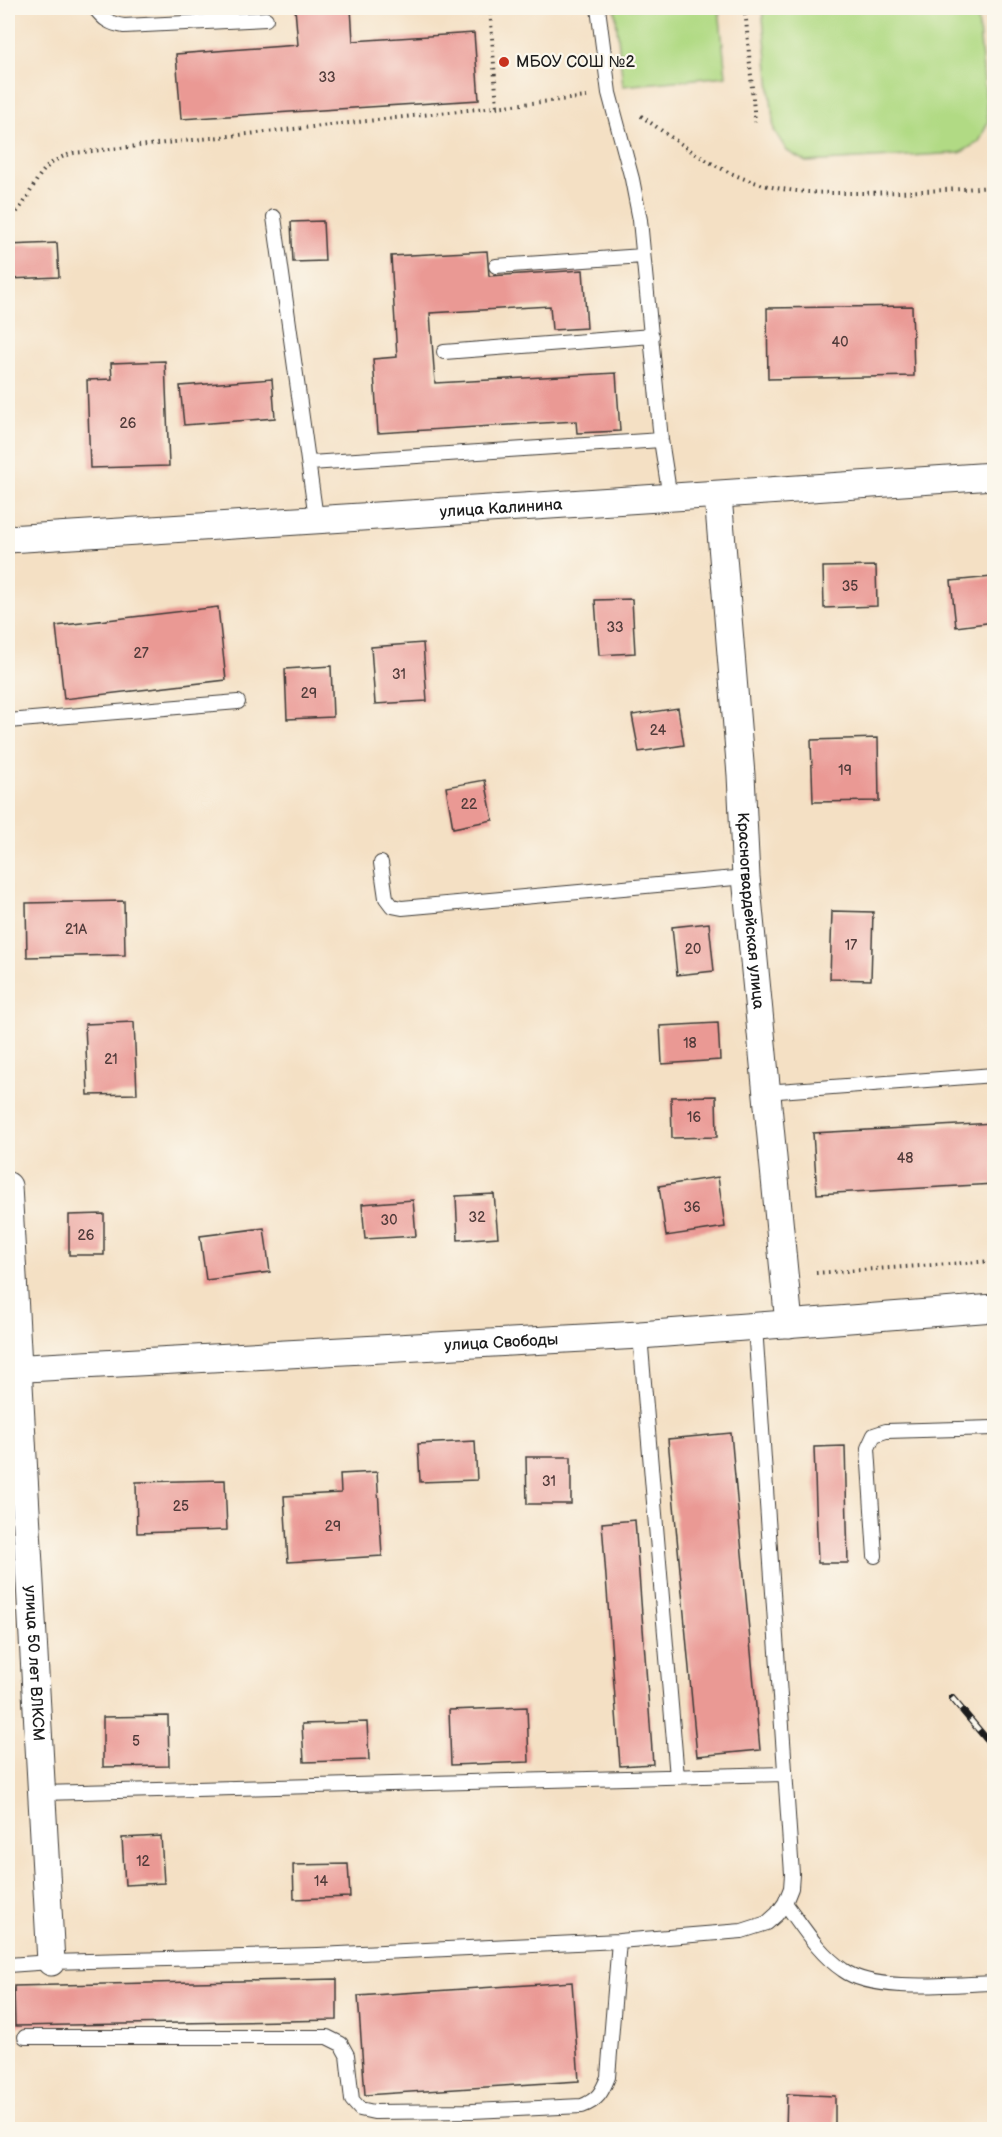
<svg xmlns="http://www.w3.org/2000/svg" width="1002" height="2137" viewBox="0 0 1002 2137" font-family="'Balsamiq Sans',sans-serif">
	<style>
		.green { fill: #b1da84; stroke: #667b50; stroke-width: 1.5 }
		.building { fill: #ea9994 }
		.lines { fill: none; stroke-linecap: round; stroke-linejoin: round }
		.lane-casing { stroke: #3c3935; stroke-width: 16 }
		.street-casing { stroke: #3c3935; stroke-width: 29 }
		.path { stroke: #3c3935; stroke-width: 4; stroke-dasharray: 1.5 4.5; stroke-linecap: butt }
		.lane { stroke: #fff; stroke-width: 14 }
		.street { stroke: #fff; stroke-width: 27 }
		.rail-casing { stroke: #1c1c1c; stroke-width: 7 }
		.rail { stroke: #fbf7ec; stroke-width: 4.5; stroke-dasharray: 14; stroke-linecap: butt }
		.poi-dot { fill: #c8321e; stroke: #fbf7ec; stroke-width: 2 }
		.labels { text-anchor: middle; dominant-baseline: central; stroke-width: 4.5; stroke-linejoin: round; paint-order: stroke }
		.number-label { font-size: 14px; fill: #503b3a }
		.poi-label { font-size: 16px; fill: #1c1c1c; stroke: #fbf7ec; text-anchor: start }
		.street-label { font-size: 16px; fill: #1c1c1c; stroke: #fbf7ec }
	</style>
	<rect width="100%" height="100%" fill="#fbf7ec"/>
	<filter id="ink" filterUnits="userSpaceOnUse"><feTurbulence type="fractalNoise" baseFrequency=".0167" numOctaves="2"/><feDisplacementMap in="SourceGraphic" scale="12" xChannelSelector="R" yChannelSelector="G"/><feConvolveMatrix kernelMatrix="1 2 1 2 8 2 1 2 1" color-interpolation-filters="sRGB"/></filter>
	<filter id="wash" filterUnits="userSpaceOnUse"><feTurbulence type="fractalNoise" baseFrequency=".008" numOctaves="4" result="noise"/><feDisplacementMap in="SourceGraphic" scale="24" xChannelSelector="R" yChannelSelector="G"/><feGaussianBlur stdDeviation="1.35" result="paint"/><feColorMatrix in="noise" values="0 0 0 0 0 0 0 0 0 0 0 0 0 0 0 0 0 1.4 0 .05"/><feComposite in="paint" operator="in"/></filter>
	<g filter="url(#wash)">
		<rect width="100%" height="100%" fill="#f4e0c4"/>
		<path class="green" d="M615 8H719L726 76 623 86Z
			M762 8H977L988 122 979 142 960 153 806 162 787 151 774 130Z"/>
		<g id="blocks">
			<path class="building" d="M295 8H351L353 41 474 33 479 100 181 119 176 54 298 45Z
				M323 221 325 261 293 262 291 222Z
				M57 243 59 277 8 279V245Z
				M487 251 489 276 583 270 587 328 552 330 550 306 430 313 435 383 616 373 620 431 577 433 576 421 378 433 373 359 397 357 391 256Z
				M912 306 914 376 768 379 767 308Z
				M165 361 169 466 90 468 87 380 112 379 111 363Z
				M272 379 275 418 184 425 180 386Z
				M876 566 877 606 824 608 823 567Z
				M992 577 994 622 956 627 951 581Z
				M632 599 635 653 599 655 595 600Z
				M218 607 226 680 64 699 56 626Z
				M423 643 427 701 375 704 371 647Z
				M331 666 333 717 287 719 285 669Z
				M678 708 684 745 639 752 632 715Z
				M878 738 879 801 813 802 811 740Z
				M485 780 493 820 453 828 446 787Z
				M124 901 125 955 27 957 26 903Z
				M832 911 873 912 871 980 830 979Z
				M709 923 714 971 677 975 672 927Z
				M134 1022 137 1094 88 1095 85 1024Z
				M718 1023 720 1060 662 1064 660 1026Z
				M716 1096 717 1137 672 1138 671 1097Z
				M994 1123V1184L817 1194 813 1133Z
				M718 1177 725 1227 666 1236 659 1186Z
				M494 1194 498 1237 458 1240 456 1196Z
				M413 1200 416 1236 365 1239 362 1204Z
				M104 1214V1255H69V1215Z
				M264 1228 270 1272 206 1280 200 1236Z
				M731 1433 760 1750 697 1756 668 1439Z
				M475 1441 477 1480 420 1482 418 1444Z
				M845 1446 848 1563H818L814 1447Z
				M526 1457H571V1504H527Z
				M377 1472 382 1556 288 1562 284 1496 341 1493 340 1474Z
				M225 1480 227 1530 137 1533 136 1482Z
				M635 1520 653 1764 620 1766 602 1523Z
				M527 1707 529 1762 451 1765 449 1710Z
				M168 1716 169 1766 103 1767V1717Z
				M367 1722 369 1760 304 1762 302 1724Z
				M161 1836 164 1883 125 1885 122 1838Z
				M348 1864 350 1897 294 1899 293 1865Z
				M337 1979V2020L15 2026 14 1986Z
				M572 1982 579 2081 365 2095 358 1996Z
				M787 2094 835 2096V2130H786Z"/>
		</g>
	</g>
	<g filter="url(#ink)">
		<use href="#blocks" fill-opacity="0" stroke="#3c3935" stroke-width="1.5"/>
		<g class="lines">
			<defs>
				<path id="lane" d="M95 8C103 19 110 24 124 26L266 19
					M598 8 609 93 632 179 640 220 661 440 670 498
					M274 217 316 518
					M496 266 643 256
					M444 352 652 336
					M310 463 661 440
					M8 721 238 702
					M381 863 386 898 392 906 402 908 746 877
					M765 1092 994 1075
					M640 1335 677 1777
					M875 1556 868 1448 874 1435 886 1431 994 1428
					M42 1793 784 1774
					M785 1903C803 1927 818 1953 843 1970 874 1993 954 1984 994 1983
					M8 1965 51 1962 318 1955 619 1941 742 1931 767 1923 777 1914 785 1903 791 1888 792 1874 755 1326
					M25 2037H327L341 2044 347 2055 352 2100 360 2109 374 2112 472 2111 582 2106C598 2100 602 2092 608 2077L619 1941"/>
				<g id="street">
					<path id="s1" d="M718 496 741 775 746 877 789 1324"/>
					<path id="s2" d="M8 539C336 517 666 500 994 476"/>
					<path id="s3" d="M8 1186 51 1962"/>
					<path id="s4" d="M8 1369 640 1335 994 1308"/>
				</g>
			</defs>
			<use href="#lane" class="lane-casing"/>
			<use href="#street" class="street-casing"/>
			<path class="path" d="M490 8 497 107
				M745 8 755 122
				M641 116C677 141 712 169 754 182 790 194 826 193 863 193 907 192 950 190 994 187
				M8 220C37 198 30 164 74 153L587 97
				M816 1273 994 1261"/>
			<use href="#lane" class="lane"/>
			<use href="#street" class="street"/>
			<defs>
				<path id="rail" d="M952 1698 994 1748"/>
			</defs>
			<use href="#rail" class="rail-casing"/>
			<use href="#rail" class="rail"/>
		</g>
	</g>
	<circle class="poi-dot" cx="504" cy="62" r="6"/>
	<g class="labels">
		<g class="number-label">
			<text x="327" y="77">33</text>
			<text x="840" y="342">40</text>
			<text x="128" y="423">26</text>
			<text x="850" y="586">35</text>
			<text x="615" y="627">33</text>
			<text x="141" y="653">27</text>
			<text x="399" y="674">31</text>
			<text x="309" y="693">29</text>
			<text x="658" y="730">24</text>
			<text x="845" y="770">19</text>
			<text x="469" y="804">22</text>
			<text x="76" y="929">21А</text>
			<text x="851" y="945">17</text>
			<text x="693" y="949">20</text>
			<text x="690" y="1043">18</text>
			<text x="111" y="1059">21</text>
			<text x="694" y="1117">16</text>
			<text x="905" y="1158">48</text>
			<text x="692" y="1207">36</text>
			<text x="477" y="1217">32</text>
			<text x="389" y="1220">30</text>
			<text x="86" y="1235">26</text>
			<text x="549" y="1481">31</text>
			<text x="181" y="1506">25</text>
			<text x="333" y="1526">29</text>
			<text x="136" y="1741">5</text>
			<text x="143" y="1861">12</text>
			<text x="321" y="1881">14</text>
		</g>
		<g class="poi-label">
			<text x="516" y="62">МБОУ СОШ №2</text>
		</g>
		<g class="street-label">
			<text stroke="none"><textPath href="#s2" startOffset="494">улица Калинина</textPath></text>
			<text stroke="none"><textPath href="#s1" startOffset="416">Красногвардейская улица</textPath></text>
			<text stroke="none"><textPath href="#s4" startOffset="494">улица Свободы</textPath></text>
			<text stroke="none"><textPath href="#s3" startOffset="478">улица 50 лет ВЛКСМ</textPath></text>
		</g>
	</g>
	<rect width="1002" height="2137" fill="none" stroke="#fbf7ec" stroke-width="30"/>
</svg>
